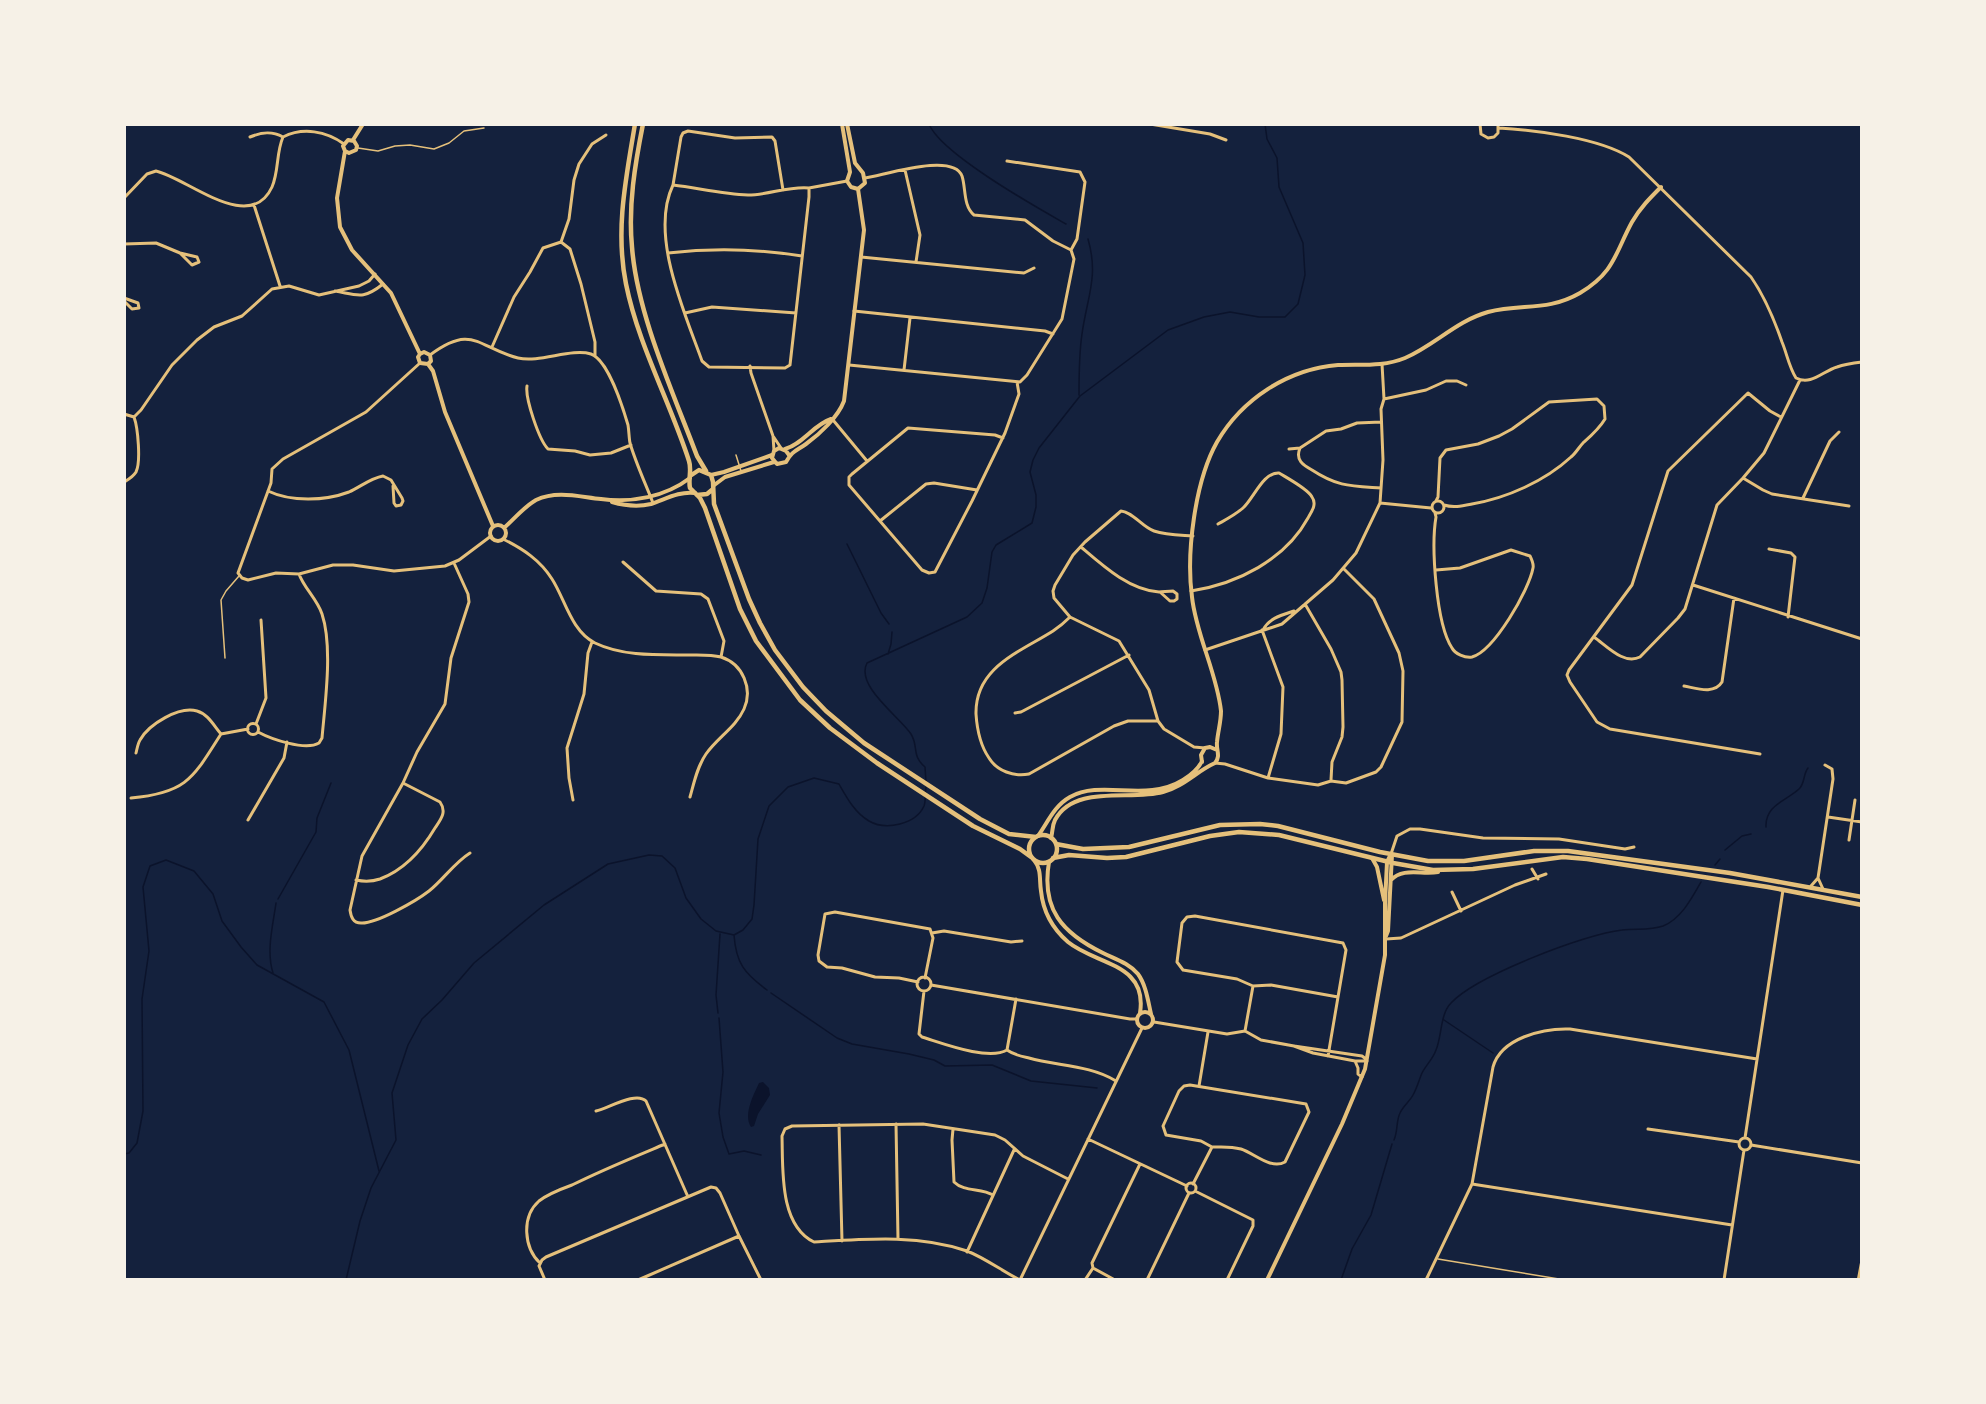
<svg xmlns="http://www.w3.org/2000/svg" width="1986" height="1404" viewBox="0 0 1986 1404" font-family="'Sofia Sans Condensed',sans-serif">
	<style>
		.water { fill: #0b132b }
		.lines { fill: none; stroke-linecap: round; stroke-linejoin: round }
		.stream { stroke: #0b132b; stroke-width: 1.5 }
		.service { stroke: #e5c07b; stroke-width: 1.5 }
		.minor { stroke: #e5c07b; stroke-width: 3 }
		.tertiary { stroke: #e5c07b; stroke-width: 4 }
		.primary { stroke: #e5c07b; stroke-width: 4.5 }
	</style>
	<rect width="100%" height="100%" fill="#14213d"/>
	<path class="water" d="M763 1082 769 1088 770 1095 758 1114 754 1126 751 1127C743 1115 753 1096 759 1083Z"/>
	<g class="lines">
		<path class="stream" d="M929 124C941 154 1036 207 1066 224
			M1079 395C1079 375 1079 354 1082 334 1087 297 1099 277 1088 239
			M847 544 881 613 889 624
			M888 654 891 644 892 632
			M926 782 925 767C911 755 919 747 911 734 900 717 855 686 867 663L967 617 982 603 987 588 992 552 996 545 1032 523 1036 507V495L1030 472 1033 460 1039 448 1080 396 1168 330 1204 317 1230 312 1259 317H1285L1298 304 1305 275 1303 243 1279 187 1277 158 1267 139 1265 124
			M1766 827C1765 805 1786 801 1799 789 1805 784 1803 774 1808 768
			M1725 850 1742 836 1751 834
			M1715 865 1720 859
			M278 899 316 832 317 818 331 783
			M734 935C736 963 744 973 767 990
			M273 973C266 951 273 925 276 903
			M771 993 837 1038 852 1044 909 1054 934 1060 945 1066 992 1065 1031 1081 1097 1088
			M718 1013 716 995 720 934
			M719 1018 723 1072 719 1113 723 1137 729 1154 744 1151 761 1155
			M1444 1020 1493 1053
			M1394 1140C1398 1131 1396 1121 1400 1113 1403 1106 1410 1101 1413 1095 1417 1088 1419 1080 1422 1073 1426 1065 1433 1059 1436 1050 1442 1036 1440 1014 1451 1003 1476 976 1585 934 1622 930 1636 928 1649 931 1663 926 1681 919 1692 898 1701 882
			M124 1154 129 1153 137 1143 143 1111 142 999 149 951 143 887 150 866 166 860 194 871 213 894 222 921 241 947 257 965 324 1002 349 1050 379 1171
			M346 1280 360 1221 371 1188 396 1140 392 1093 408 1045 422 1019 442 1000 474 963 544 905 608 864 649 855 662 856 675 868 686 898 701 919 716 931 734 935 743 930 752 919 754 905 758 839 769 806 788 787 814 778 839 784C847 798 855 813 869 821 886 831 916 824 924 806 926 801 925 792 926 787
			M1341 1280 1352 1249 1371 1215 1392 1144"/>
		<path class="service" d="M358 148 378 151 395 146 410 145 434 149 449 143 464 131 484 128
			M736 455 741 471
			M225 658 221 600 226 591 239 576
			M1438 1259 1565 1280"/>
		<path class="minor" d="M1150 124 1210 134 1226 140
			M1480 124 1481 134 1488 138 1494 137 1498 133V124
			M1499 128C1535 130 1599 138 1629 157L1751 277C1765 297 1774 319 1782 342 1787 354 1789 367 1796 378 1811 386 1823 371 1837 367 1845 364 1853 363 1862 362
			M250 137C262 132 272 131 283 137
			M1007 161 1080 172 1085 182 1077 239 1071 250
			M905 170 920 235 916 262
			M673 185 681 137 683 133 688 131 735 138 772 137 775 141 783 190
			M809 188C788 186 769 195 748 195 723 194 698 188 673 185 649 235 685 313 702 361L709 367 785 368 790 365 809 197V188L847 181
			M124 198 147 174 156 171C187 178 250 235 272 187 279 171 276 153 283 137 303 127 326 131 344 144
			M254 205 280 286
			M561 242 569 219 574 180 579 164 592 144 606 135
			M124 244 156 243 180 253 197 257 199 262 192 265 180 253
			M668 253C712 248 758 249 802 256
			M861 257 1024 273 1034 268
			M335 291C358 295 363 300 383 284
			M124 298 138 303 139 308 132 309 124 301
			M854 311 1045 331 1053 334
			M685 313 712 307 796 313
			M492 347 514 297 530 272 543 248 561 242 570 249 581 284 595 342V355
			M430 355C473 323 478 348 518 358 540 363 571 348 591 354 608 360 623 408 628 425 629 431 629 438 630 443 635 461 646 485 653 503
			M420 363 366 412 283 459 272 469 271 483 238 573 242 578 248 580 276 573 299 574 333 565H353L394 571 445 566 459 560 491 536
			M849 365 1020 382 1027 375 1062 319 1074 259 1071 250 1053 241 1025 220 974 215C963 206 966 188 962 176 953 152 885 175 865 178
			M750 366 751 373 773 436 781 448
			M904 370 910 318
			M527 386C525 398 539 440 548 449L575 451 590 455 611 453 631 445
			M1384 399 1426 390 1446 381H1457L1466 385
			M124 414 134 417
			M833 420 867 461
			M773 436 774 451
			M1003 438 995 435 908 428 852 474 849 477V485L922 570 929 573 935 572 972 501 1005 433 1019 394 1017 382
			M1300 448C1295 460 1303 465 1312 470 1338 487 1351 486 1381 488
			M1289 449 1300 448 1326 431 1341 429 1357 423 1381 422
			M1743 478 1763 490 1772 494 1849 506
			M124 482C129 479 133 477 136 472 141 462 138 428 134 417L141 410 172 365 197 340 214 327 242 316 272 289 289 286 319 295 359 286 369 281 375 274
			M268 491C291 502 325 501 349 492 360 487 371 478 383 476L391 480 402 498 403 501 401 505 396 506 394 503 393 486
			M1803 498 1830 441 1839 432
			M1432 507a6 6 0 1 1 12 0a6 6 0 1 1-12 0Z
			M1436 501 1438 497 1440 458 1446 450 1478 444 1499 436 1512 429 1549 402 1597 399 1604 406 1605 419C1599 429 1592 435 1583 443 1579 447 1576 453 1571 457 1545 481 1507 498 1472 504 1462 506 1453 508 1444 505
			M1380 503 1431 508
			M1435 513 1436 517C1431 546 1436 624 1452 648 1455 654 1465 658 1472 657 1494 651 1529 590 1533 568 1534 564 1532 560 1530 556L1511 550 1460 568 1436 570
			M880 521 926 484 934 483 977 490
			M1193 536C1180 535 1166 535 1154 531 1142 527 1133 512 1121 511L1085 542 1073 555 1055 585 1053 591 1054 598 1070 617 1119 641 1149 690 1158 721 1164 729 1194 747 1205 748
			M503 539C523 549 540 560 552 579 565 599 571 631 595 643 622 656 655 655 685 655 696 655 710 654 721 657 743 664 753 689 744 709 736 727 717 738 706 754 697 767 694 783 690 797
			M1081 547C1102 565 1129 590 1159 592 1163 592 1168 591 1173 591L1177 594V599L1174 601H1170L1160 592
			M1769 549 1791 553 1795 557 1788 617
			M623 562 656 591 701 594 708 599 724 641 721 657
			M454 563 468 594 469 602 451 658 445 704 417 752 403 783 362 856 350 910C351 917 353 923 361 923 376 924 416 901 429 891 443 880 454 863 470 853
			M1693 585 1862 639
			M1191 591C1237 584 1285 560 1308 518 1312 511 1317 504 1312 497 1308 489 1287 478 1279 473 1263 472 1254 498 1243 508 1235 515 1227 519 1218 524
			M1305 604 1331 649 1341 672 1342 680 1343 727 1342 737 1332 762 1331 780
			M1070 617C1065 622 1059 627 1053 631 1020 652 975 667 976 714 977 729 980 745 989 758 997 771 1014 777 1029 774L1114 726 1128 721H1158
			M1262 630 1283 687 1281 734 1268 778
			M1263 630C1269 618 1282 615 1294 611
			M1594 637C1608 647 1624 665 1640 657L1678 618 1685 609 1717 505 1743 478 1764 453 1800 380
			M1205 650 1282 624 1333 580 1356 553 1380 503 1383 460 1381 409 1384 399 1382 364
			M1684 686C1696 688 1714 695 1722 682L1734 598
			M1015 713 1021 712 1129 655
			M247.5 729a5.5 5.5 0 1 1 11 0a5.5 5.5 0 1 1-11 0Z
			M256 724 266 698 261 620
			M258 732C271 739 305 751 319 743L322 738C325 703 333 647 322 614 317 599 304 588 299 574
			M136 753C137 749 138 743 140 740 149 724 179 706 197 711 208 714 214 726 221 734
			M1760 754 1610 729 1597 722 1570 682 1567 675 1569 670 1632 585 1668 471 1748 393 1770 411 1781 417
			M1215 763 1225 764 1268 778 1318 785 1331 781 1346 783 1376 772 1381 767 1402 722 1403 671 1399 653 1374 599 1344 569
			M131 798C187 793 193 778 221 734L248 729
			M573 800 569 778 567 748 584 694 588 653 592 642
			M1828 817 1862 822
			M248 820 284 758 287 742
			M1849 840 1855 800
			M1391 854 1397 836 1410 829H1420L1483 838 1559 839 1625 849 1634 847
			M1532 869 1538 879
			M1818 878 1823 889
			M356 880C365 882 371 882 380 879 404 870 422 850 435 828 441 819 447 812 440 802L403 783
			M1811 886 1818 878 1833 779 1832 769 1825 765
			M1452 892 1461 911
			M932 933 944 931 1011 942 1022 941
			M1386 939 1401 938 1515 885 1546 874
			M917 984a7 7 0 1 1 14 0a7 7 0 1 1-14 0Z
			M918 982 899 978 875 977 842 968 827 967 819 961 818 955 825 914 835 912 930 929 933 938 925 978
			M931 985 1130 1019H1137
			M924 991 919 1034 922 1037C942 1043 988 1061 1007 1050L1016 999
			M1154 1022 1227 1034 1245 1031 1261 1040 1294 1046 1313 1053 1355 1061H1367
			M1245 1031 1253 986
			M1294 1046 1362 1056 1366 1059
			M1007 1050C1014 1055 1020 1056 1029 1058 1057 1066 1090 1065 1116 1081
			M1328 1056 1346 950 1343 943 1195 916 1187 917 1182 923 1177 962 1183 970 1237 979 1253 986 1271 985 1338 997
			M1355 1061 1358 1068V1074L1362 1077
			M1190 1085 1306 1104 1309 1112 1285 1162C1271 1170 1254 1153 1241 1149 1230 1146 1222 1147 1212 1147L1201 1141 1166 1135 1163 1126 1179 1091 1184 1086Z
			M1199 1086 1208 1032
			M596 1111C609 1108 636 1091 646 1101L688 1197
			M896 1124 898 1239
			M839 1125 842 1241
			M953 1129 952 1140 954 1182C964 1192 981 1188 993 1195
			M1648 1129 1739 1142
			M1739 1144a6 6 0 1 1 12 0a6 6 0 1 1-12 0Z
			M1745 1138 1783 890
			M1088 1139 1187 1186
			M1751 1145 1862 1163
			M1068 1179 1023 1156 1005 1140 995 1135 923 1124 792 1126 785 1129 782 1136C783 1169 779 1225 814 1242 864 1239 919 1234 967 1251 985 1258 1002 1271 1020 1280L1142 1028
			M1186 1188a5 5 0 1 1 10 0a5 5 0 1 1-10 0Z
			M1193 1184 1212 1147
			M1472 1184 1732 1225
			M1195 1191 1253 1220V1226L1227 1280
			M967 1252 1014 1150
			M540 1263C524 1248 521 1217 539 1201 548 1194 561 1189 572 1185 602 1170 634 1157 665 1144
			M1093 1268 1092 1263 1140 1164
			M1093 1268 1115 1280
			M545 1280 539 1266 542 1260 546 1257 711 1187 716 1188 720 1193 739 1236 761 1280
			M638 1280 739 1236
			M1085 1280 1093 1268
			M1147 1280 1189 1193
			M1426 1280 1472 1184 1493 1067C1501 1038 1543 1028 1570 1029L1757 1059
			M1724 1280 1744 1150"/>
		<path class="tertiary" d="M842 124 850 172 847 181 851 187 858 189
			M847 124 855 163 863 173 865 183 858 189
			M353 140 363 124
			M345 151 349 153 356 150 357 146 354 141 348 140 343 146 345 151 337 198 340 227 352 250 391 293 420 354
			M420 354 424 352 430 355 431 361 428 364
			M420 354 418 357 420 363 428 364
			M428 364 433 371 445 412 493 526
			M785 449C803 444 813 425 831 419
			M789 455 786 451 779 448 774 451 772 458 777 464 786 462C792 451 796 451 806 444 820 434 838 417 844 401L864 230 858 189
			M711 475 724 472 772 455
			M713 486 725 477 774 462
			M612 502C626 506 638 507 651 504 666 499 679 491 695 493
			M490 533a8 8 0 1 1 16 0a8 8 0 1 1-16 0Z
			M504 528C514 519 525 506 536 500 557 490 580 497 601 499 632 503 665 497 690 478
			M1202 762 1201 755 1205 748 1210 747 1217 750
			M1038 836C1048 822 1054 806 1070 797 1102 779 1146 803 1183 780 1191 775 1198 770 1202 761
			M1051 838C1053 831 1052 826 1055 820 1074 784 1130 801 1163 792 1183 787 1197 771 1215 763 1221 756 1216 750 1217 742 1218 731 1221 722 1221 711 1217 673 1196 635 1192 597 1186 553 1195 481 1217 442 1242 399 1288 369 1338 365 1361 364 1383 367 1405 358 1435 345 1456 321 1488 312 1522 303 1547 312 1580 293 1615 272 1615 253 1632 222 1640 208 1650 198 1661 187
			M1372 858 1377 867 1384 900
			M1034 860C1042 870 1039 879 1041 891 1043 911 1053 929 1068 942 1096 965 1148 963 1140 1013
			M1049 862C1041 909 1062 933 1103 953 1115 959 1129 963 1138 974 1146 985 1148 1001 1151 1014
			M1391 880C1403 867 1422 875 1438 872
			M1386 936 1388 931 1392 855
			M1137 1020a8 8 0 1 1 16 0a8 8 0 1 1-16 0Z
			M1267 1280 1342 1124 1365 1069 1385 955V903L1387 862 1391 854"/>
		<path class="primary" d="M635 124C626 178 615 230 626 284 638 344 670 402 689 461 692 470 688 479 690 488L700 498 705 508 740 609 756 641 800 700 830 728 877 763 973 826 1020 849 1031 857
			M643 124C635 164 628 206 632 247 637 314 673 392 697 456L706 471
			M690 476 699 470 711 475 713 482 714 504 749 599 760 623 775 650 803 687 826 711 864 743 980 819 1009 834 1036 837
			M697 495 707 494 713 489
			M1029 849a14 14 0 1 1 28 0a14 14 0 1 1-28 0Z
			M1056 844 1083 849 1129 847 1220 825 1260 824 1278 826 1380 852 1428 861H1464L1534 851H1568L1730 873 1862 897
			M1053 858 1069 855 1107 858 1126 857 1210 836 1239 832 1279 835 1393 863 1433 870 1473 869 1563 857 1587 859 1768 887 1862 905
			M1859 1280 1862 1264"/>
	</g>
	<rect width="1986" height="1404" fill="none" stroke="#f6f1e7" stroke-width="252"/>
</svg>
